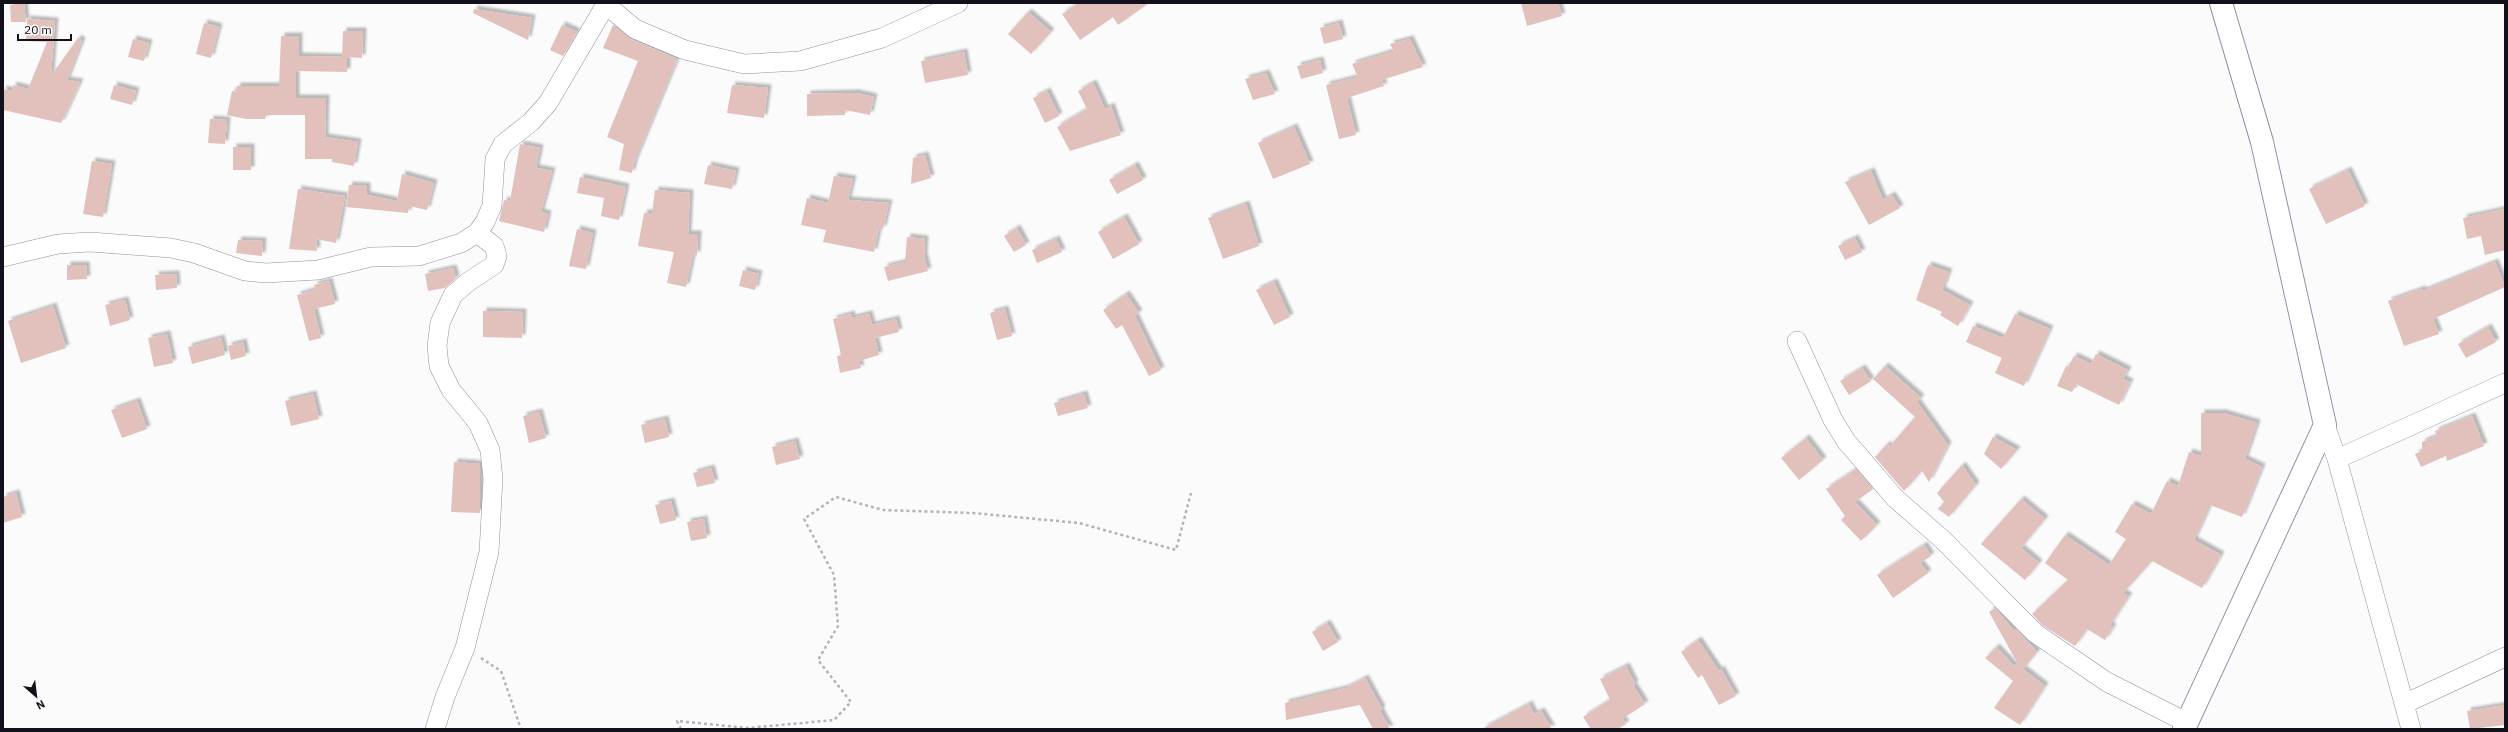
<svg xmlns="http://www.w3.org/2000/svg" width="2508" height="732" viewBox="0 0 2508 732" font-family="'IBM Plex Sans',sans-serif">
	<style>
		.building { fill: #e2c0bc; filter: url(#shadow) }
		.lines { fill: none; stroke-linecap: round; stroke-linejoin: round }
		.street-casing { stroke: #938ea8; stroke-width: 20 }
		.secondary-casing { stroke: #938ea8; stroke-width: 24 }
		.path { stroke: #b4b4b7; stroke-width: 2.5; stroke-dasharray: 3 3; stroke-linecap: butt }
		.street { stroke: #fff; stroke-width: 19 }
		.secondary { stroke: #fff; stroke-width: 22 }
	</style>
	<defs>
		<filter id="shadow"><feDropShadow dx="3.5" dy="-3.5" stdDeviation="1" flood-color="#0004"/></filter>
	</defs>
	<rect width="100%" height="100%" fill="#fbfbfb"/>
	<path class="building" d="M24 3 26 22H11L10 5Z
		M1079 3H1149L1118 25 1113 17 1080 40 1062 14Z
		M1521 3H1558L1562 16 1527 26Z
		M474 9 532 18 528 40 473 13Z
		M1028 12 1051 32 1031 54 1008 34Z
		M27 19 55 21 51 76 78 38 82 41 67 80 80 82 61 123 3 110V89L12 91 13 85 28 89 47 42 26 41Z
		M204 23 219 27 211 58 196 54Z
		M1339 23 1343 39 1324 44 1320 28Z
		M562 25 577 32 563 56 550 50Z
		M613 25 631 39 677 59 634 163 632 173 619 170 624 144 607 137 638 61 603 48Z
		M343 31H363L362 58 347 57V72L296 71V98H326L325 137 358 142 354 166 332 162V159H305V115H266L265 119H246L227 115 232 91 236 92 237 86H279L281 36H299V56L342 57Z
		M133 39 149 43 144 61 128 57Z
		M1410 39 1423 67 1382 80 1384 86 1347 98 1356 135 1339 139 1326 85 1358 77 1352 64 1394 51 1390 44Z
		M964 52 968 75 925 83 921 61Z
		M1320 60 1323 73 1301 79 1297 66Z
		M1266 73 1275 94 1253 100 1245 79Z
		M1093 83 1105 109 1111 106 1121 135 1070 151 1057 127 1087 109 1078 91Z
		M114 85 136 91 132 105 110 99Z
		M732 85 768 88 764 118 727 113Z
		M1047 91 1059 116 1045 123 1033 98Z
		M856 93 874 97 870 115 845 110V115L807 116V94Z
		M210 119 227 120 225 144 208 143Z
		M1294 127 1310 164 1273 179 1258 143Z
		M520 144 540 148 536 168 552 171 541 212 548 214 544 232 499 221 504 200 510 201Z
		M233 147H251V170H233Z
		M925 155 931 178 911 184 913 158Z
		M92 161 112 164 103 217 83 214Z
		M708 165 736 171 732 189 704 184Z
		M1135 165 1143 180 1117 194 1109 180Z
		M2348 170 2365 206 2326 224 2309 189Z
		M1871 171 1883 200 1892 195 1900 208 1869 225 1845 182Z
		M402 174 434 183 427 210 409 206 408 213 346 207 349 185 367 186V195L397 201Z
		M834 176 853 179 848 200 889 203 883 229 879 228 874 252 823 242 826 230 801 225 807 198 828 203Z
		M580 177 626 187 619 220 601 216 604 198 577 193Z
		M298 189 345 196 336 243 316 239 317 251 289 249Z
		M655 190 690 193 688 234H698L697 255 693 254 686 287 667 283 674 252 638 246 644 213H652Z
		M1246 204 1259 246 1223 259 1208 218Z
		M2505 209V250L2485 255 2481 236 2467 239 2463 218Z
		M1124 217 1139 244 1113 259 1098 232Z
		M1017 228 1026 245 1014 252 1004 236Z
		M577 229 593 233 586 269 569 266Z
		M907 237 925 239 924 256 928 271 888 281 884 267 905 262Z
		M1855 238 1862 252 1845 260 1838 246Z
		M1056 239 1062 252 1037 263 1032 250Z
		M238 240 263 241 262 256 236 253Z
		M2495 262 2505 287 2433 319 2439 334 2404 346 2388 301 2422 289 2423 291Z
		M67 265H86L87 279 67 280Z
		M1928 265 1949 272 1942 290 1970 305 1958 326 1940 315 1942 312 1916 300Z
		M453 268 456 278 445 288 428 291 425 274Z
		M743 270 759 274 755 290 739 286Z
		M176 274 177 288 156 290 155 275Z
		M329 281 335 304 314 309 321 338 309 341 297 295 315 290 314 285Z
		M1274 282 1290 317 1274 325 1256 290Z
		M1126 294 1139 313 1135 316 1161 370 1149 376 1122 325 1116 329 1103 310Z
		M125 300 130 320 110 326 105 305Z
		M53 306 66 348 21 363 8 321Z
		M1005 309 1012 336 997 340 990 313Z
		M483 311 523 312 522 338 483 337Z
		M851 314 852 318 869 314 872 325 896 319 899 332 875 338 879 355 859 361 861 368 840 373 837 356 841 355 833 319Z
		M2015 314 2050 329 2024 386 1995 373 2002 358 1966 342 1973 326 2003 338Z
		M2488 327 2496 342 2466 358 2458 344Z
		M167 334 173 363 154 367 148 338Z
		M221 338 225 355 192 364 188 347Z
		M243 342 246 356 231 360 228 346Z
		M2096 354 2128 370 2123 379 2130 382 2119 405 2076 384 2072 392 2057 386 2066 366 2068 367 2074 356 2091 364Z
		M1885 366 1921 398 1917 402 1948 445 1929 482 1922 471 1904 491 1875 457 1887 444 1889 447 1915 417 1873 379Z
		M1862 368 1871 381 1849 395 1840 381Z
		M313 394 319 419 291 426 285 401Z
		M1084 394 1088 408 1058 416 1054 403Z
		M137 401 147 429 122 438 111 410Z
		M539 412 546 438 529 443 523 416Z
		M2201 413H2223L2257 423 2245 459 2262 467 2242 517 2210 505 2194 540 2221 555 2202 588 2152 561 2123 593 2129 596 2110 625 2113 627 2105 640 2087 629 2075 646 2042 625 2032 614 2068 580 2045 563 2065 535 2109 565 2126 539 2115 532 2132 504 2151 514 2167 481 2178 486 2189 452 2201 456Z
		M2472 416 2484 446 2447 461 2446 456 2421 467 2415 454 2422 451V442L2437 436 2435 431Z
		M665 419 669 437 645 443 641 425Z
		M1993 437 2017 450 2001 469 1984 454Z
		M1806 438 1823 460 1799 480 1781 458Z
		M795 441 800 459 776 465 772 447Z
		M454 462 480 464V513L451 512Z
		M1962 465 1976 485 1949 517 1938 509 1944 502 1937 493Z
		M711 468 715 483 697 487 693 473Z
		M1856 469 1873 489 1855 502 1877 525 1861 541 1841 520 1845 516 1826 489Z
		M16 493 22 517 3 523V497Z
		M2021 499 2045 519 2021 548 2039 563 2025 580 1981 544Z
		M671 501 676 520 660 524 655 505Z
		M704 519 707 538 691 541 687 522Z
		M1924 545 1931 556 1920 563 1928 573 1893 598 1877 575Z
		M1995 608 2014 631 2016 629 2037 652 2023 669 2045 686 2020 725 1994 708 2013 681 1985 658 1996 647 2014 666 2017 664 2019 666 1989 612Z
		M1327 623 1338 642 1323 651 1312 632Z
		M1698 640 1719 671 1721 669 1736 696 1719 705 1702 675 1698 678 1681 652Z
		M1626 666 1635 684 1633 685 1645 704 1622 719 1626 724 1618 729H1591L1583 717 1610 700 1600 679Z
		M1365 678 1382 709 1380 711 1390 729H1373L1360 705 1286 720 1285 703 1346 688Z
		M1529 704 1534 714 1541 711 1552 729H1482Z
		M2505 705V725L2470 729 2467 711Z"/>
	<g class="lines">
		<defs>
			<path id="street" d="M604 3 635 29 685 50 744 64 800 61 882 38 958 3
				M3 257 58 244 90 242 171 248 194 253 245 271 266 273 318 270 371 257 419 256 461 243 477 233 485 222 492 206 495 159 503 144 531 122 548 103 605 6
				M1797 341 1833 420 1846 441 1895 498 1942 539 2035 633 2107 682 2186 722
				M2325 425 2337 459 2411 729
				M2337 459 2505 383
				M2404 704 2505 657
				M435 729 445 697 465 648 489 552 493 479 490 450 478 423 451 390 439 366 437 346 440 323 453 295 468 282 494 265 497 256 494 246 477 233"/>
			<path id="secondary" d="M2184 729 2325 425 2262 142 2221 3"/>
		</defs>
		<use href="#street" class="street-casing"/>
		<use href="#secondary" class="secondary-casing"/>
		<path class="path" d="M481 658 501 671 521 729
			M681 729 677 721 748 728 834 720 851 702 818 660 838 626 834 575 804 519 836 497 883 510 973 513 1079 523 1176 550 1191 493"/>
		<use href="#street" class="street"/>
		<use href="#secondary" class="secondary"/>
	</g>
	<rect width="2508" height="732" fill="none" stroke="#12101a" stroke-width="8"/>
	<g transform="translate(36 696) rotate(152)" stroke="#fbfbfb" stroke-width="3" paint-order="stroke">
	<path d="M0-3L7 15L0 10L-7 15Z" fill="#12101a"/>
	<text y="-6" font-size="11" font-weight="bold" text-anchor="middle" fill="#12101a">N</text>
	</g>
	<path d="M18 34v6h53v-6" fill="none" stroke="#12101a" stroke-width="2"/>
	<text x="24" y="34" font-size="12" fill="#12101a" stroke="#fbfbfb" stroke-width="3" paint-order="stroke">20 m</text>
</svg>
